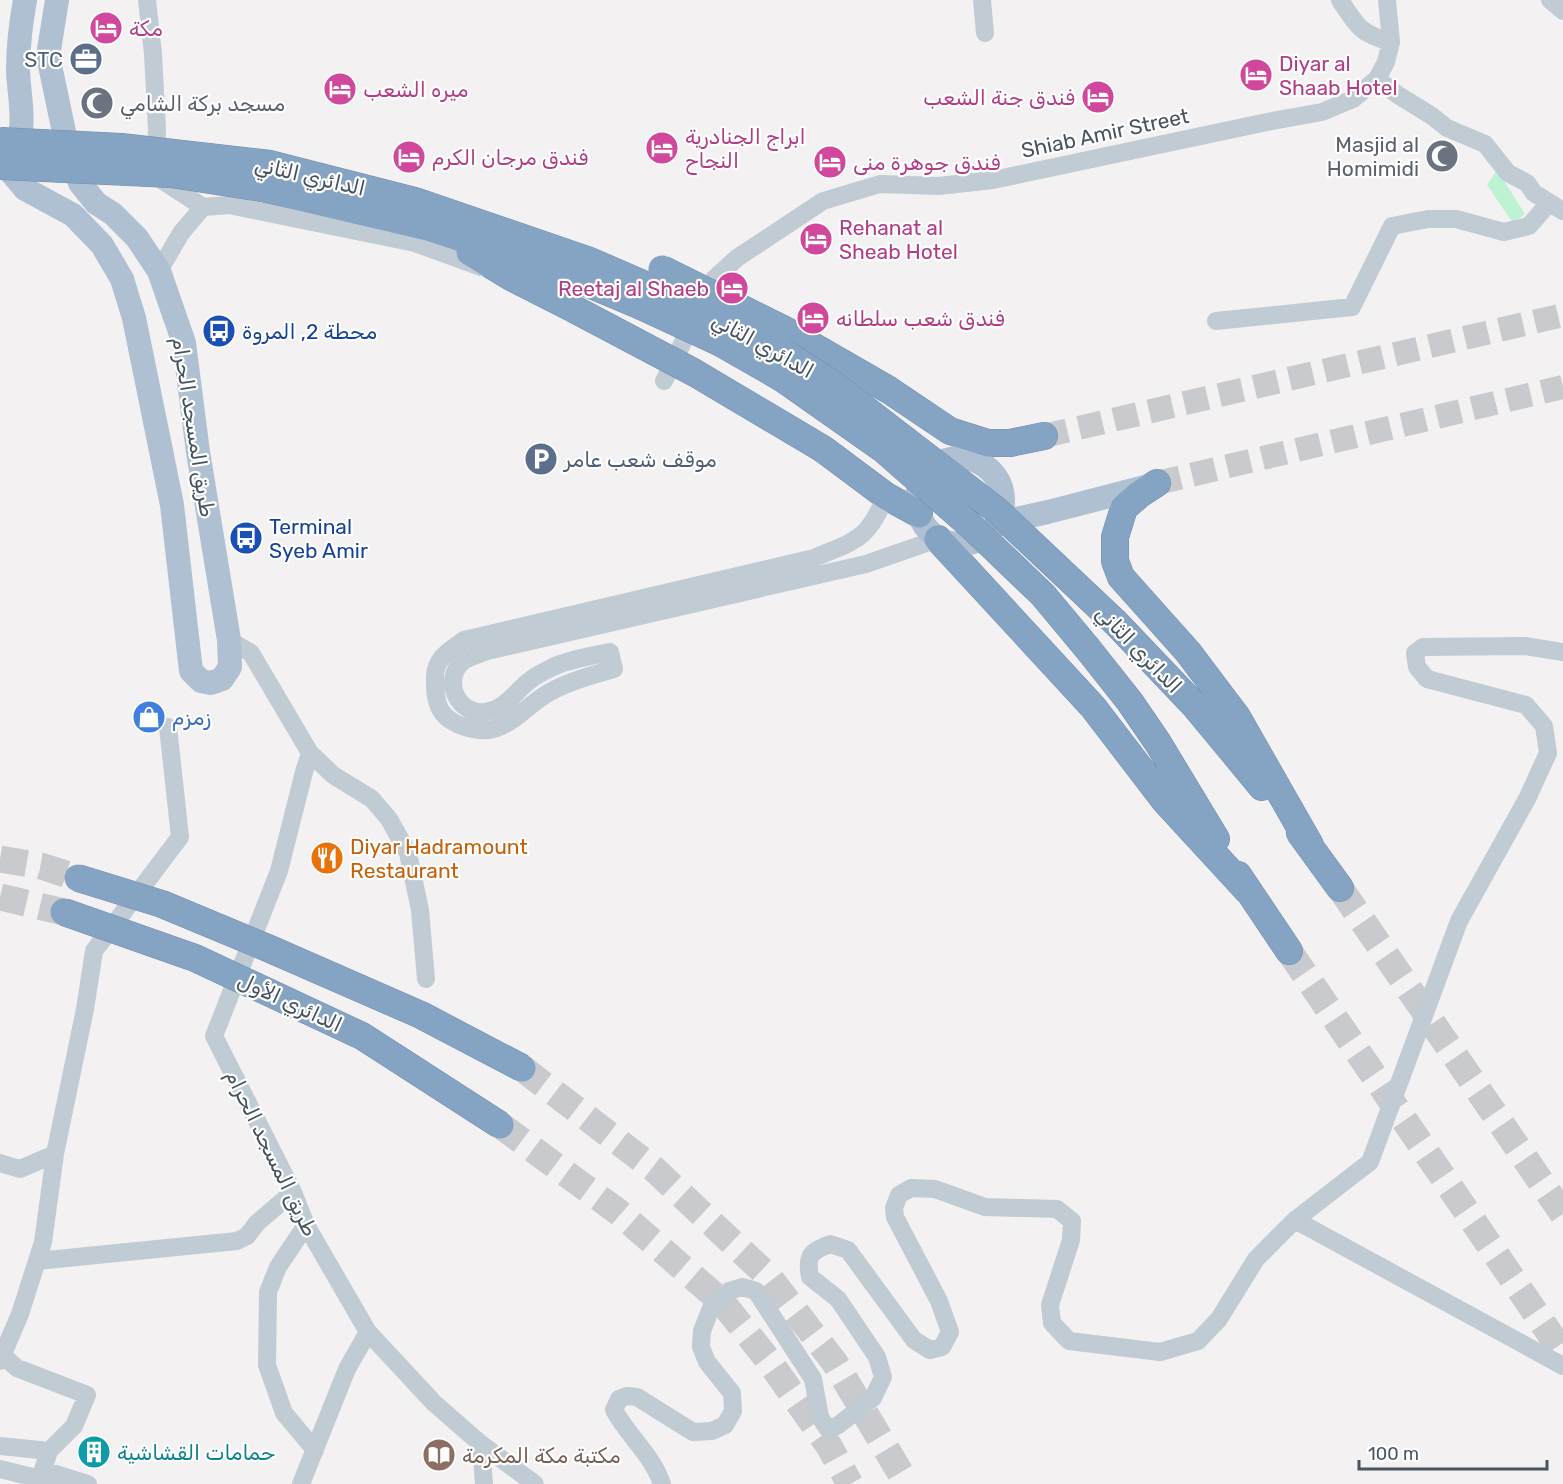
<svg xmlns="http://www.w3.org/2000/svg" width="1563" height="1484" viewBox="0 0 1563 1484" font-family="Rubik,Cairo,sans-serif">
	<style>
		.green { fill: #bdf3d2 }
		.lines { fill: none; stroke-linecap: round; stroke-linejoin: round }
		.major-tunnel { stroke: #c8cacd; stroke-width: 24; stroke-dasharray: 24 12; stroke-linecap: butt }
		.highway-tunnel { stroke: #c8cacd; stroke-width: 27; stroke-dasharray: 27 14; stroke-linecap: butt }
		.highway-casing { stroke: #708eaf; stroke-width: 28 }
		.minor { stroke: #c0cbd4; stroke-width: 18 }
		.major { stroke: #aec0d2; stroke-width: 24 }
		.highway { stroke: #85a3c3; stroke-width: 27 }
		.highway-bridge-casing { stroke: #708eaf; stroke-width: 28; stroke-linecap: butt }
		.highway-bridge { stroke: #85a3c3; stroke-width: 27 }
		.labels { text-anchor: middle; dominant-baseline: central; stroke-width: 4.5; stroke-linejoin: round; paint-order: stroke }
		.hotel-label { font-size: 21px; fill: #b23c85; stroke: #fff; text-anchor: start }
		.service-label { font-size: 21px; fill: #4e5e75; stroke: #fff; text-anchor: end }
		.worship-label { font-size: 21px; fill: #5b616d; stroke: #fff; text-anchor: start }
		.street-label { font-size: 21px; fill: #475460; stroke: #fff }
		.transit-label { font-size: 21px; fill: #164399; stroke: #fff; text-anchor: start }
		.shop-label { font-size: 21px; fill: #366cbe; stroke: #fff; text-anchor: start }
		.food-label { font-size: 21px; fill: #c56008; stroke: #fff; text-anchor: start }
		.culture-label { font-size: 21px; fill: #0d838f; stroke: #fff; text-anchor: start }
		.education-label { font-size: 21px; fill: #785e54; stroke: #fff; text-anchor: start }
	</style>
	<rect width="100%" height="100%" fill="#f3f1f1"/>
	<path class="green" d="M1497 170 1525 214 1513 223 1487 185Z"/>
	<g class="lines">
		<path class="major-tunnel" d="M1044 436 1563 315
			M1157 483 1563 387"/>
		<path class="highway-tunnel" d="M0 859 41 866 78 878
			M1340 888 1563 1214
			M0 897 64 912
			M1289 951 1563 1353
			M522 1068 654 1169 769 1277 835 1363 907 1484
			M500 1125 617 1211 722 1302 769 1361 829 1446 850 1484"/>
		<defs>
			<path id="highway" d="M270 164 415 201 590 261 650 287
				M262 188 428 227 546 266 639 305
				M470 252 511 277 574 309
				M783 329 889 390 950 431 988 443H1010L1044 436
				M823 449 886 496 919 514
				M1157 483 1140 494 1124 508 1115 537V561L1121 577 1188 652 1237 717 1310 845
				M938 539 1093 707 1165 801 1247 890
				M1116 623 1195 706 1262 787
				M1088 649 1130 702 1158 743 1216 839
				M1300 833 1340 888
				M1238 875 1289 951"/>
		</defs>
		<use href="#highway" class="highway-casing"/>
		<path class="minor" d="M147 0 153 54 157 130 155 166 163 181 203 207
			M982 0 985 33
			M1340 0C1357 26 1359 33 1391 42
			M1550 0 1563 11
			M1377 79 1398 95 1432 116 1447 128 1485 144 1508 173 1527 183 1534 193 1563 211
			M159 271 181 233 203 207 229 205 415 243 481 267
			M1216 321 1352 307 1392 226 1428 219H1456L1504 232 1529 226 1549 203
			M664 381 714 279 737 258 823 201 880 184 939 186 993 180 1267 122 1322 112 1353 99 1377 79 1386 62 1391 42 1387 0
			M886 496C867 541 856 540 814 558L464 640C450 650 435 658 435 677 435 687 435 700 440 709 449 726 480 734 497 728 518 720 531 702 550 692 570 681 592 675 614 669L610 652C592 656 570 659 553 667 545 671 536 675 529 681 515 692 505 710 485 712 458 715 442 681 462 662 468 657 480 654 487 651L866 564 938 539
			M229 640 251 653 310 753 333 775 372 799 389 819 408 853 420 910 426 979
			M310 753 304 772 279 871 214 1036 293 1192 306 1225 368 1332 434 1403 481 1444 535 1484
			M0 1163 20 1169 55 1154
			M1295 1220 1563 1366
			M306 1225 278 1267 268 1292 267 1365 284 1413 315 1450
			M37 1261 237 1241 247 1236 257 1223 293 1192
			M0 1353 17 1368 87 1395 74 1426 49 1451 0 1446
			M0 1361 20 1314 43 1242 55 1154 85 1009 94 951 180 837 168 727
			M481 1444 484 1484
			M49 1451 43 1470 88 1484
			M0 1469 56 1483
			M301 1484 347 1369 368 1332
			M662 1484C653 1456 628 1436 614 1410L619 1399 627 1396 637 1397 693 1432 712 1431 725 1425 733 1411 732 1393 707 1362 701 1347 702 1331 711 1308 729 1291 742 1287 756 1291 813 1379 820 1417 827 1428 837 1426 873 1398 883 1377 877 1357 838 1299 810 1277C806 1256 810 1252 830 1244L848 1250 914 1340 930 1350 942 1347 950 1332 939 1301 895 1217 894 1208 899 1195 911 1188 935 1189 985 1207 1057 1209 1072 1221 1071 1240 1050 1305 1052 1323 1069 1341 1160 1352 1198 1341 1219 1319 1256 1259 1295 1220 1370 1162 1459 921 1527 799 1548 753 1544 726 1526 705 1427 679 1417 667 1415 653 1423 647 1525 646 1563 652"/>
		<path class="major" d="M8 158C30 136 19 99 18 71 18 48 21 22 25 0
			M0 159 25 189 73 215 102 245 122 279 134 318 172 505 191 671 201 681 211 683 222 679 230 667 229 640 198 452 184 343 159 271 137 238 113 214 96 203 80 183 64 132 48 56 57 0
			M917 501a43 43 0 1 1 86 0a43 43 0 1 1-86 0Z
			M998 523 1048 512 1152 485"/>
		<use href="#highway" class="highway"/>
		<defs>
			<path id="highway-bridge" d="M0 141 121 147 270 164
				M0 166 171 174 262 188
				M662 269 783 329
				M650 287 746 333 791 357 834 385 995 509 1116 623
				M639 305 721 343 782 378 883 449 971 526 1043 595 1088 649
				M574 309 695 373 823 449
				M78 878 162 904 270 949 421 1015 522 1068
				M64 912 195 958 362 1036 500 1125"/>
		</defs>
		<use href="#highway-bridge" class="highway-bridge-casing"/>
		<use href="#highway-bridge" class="highway-bridge"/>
	</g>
	<defs>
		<symbol id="hotel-disc" viewBox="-11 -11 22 22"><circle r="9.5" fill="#d1479c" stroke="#fff"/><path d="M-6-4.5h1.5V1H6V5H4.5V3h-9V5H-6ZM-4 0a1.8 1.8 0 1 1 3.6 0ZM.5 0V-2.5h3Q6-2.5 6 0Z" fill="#fff"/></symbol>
		<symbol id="office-disc" viewBox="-11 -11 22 22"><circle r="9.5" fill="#5c6f8a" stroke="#fff"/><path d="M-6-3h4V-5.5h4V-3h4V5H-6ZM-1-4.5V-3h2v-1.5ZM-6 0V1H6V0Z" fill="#fff"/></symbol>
		<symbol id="mosque-disc" viewBox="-11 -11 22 22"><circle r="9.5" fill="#6b7280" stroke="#fff"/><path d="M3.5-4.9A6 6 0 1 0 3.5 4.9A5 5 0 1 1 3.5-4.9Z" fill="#fff"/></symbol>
		<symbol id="bus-disc" viewBox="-11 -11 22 22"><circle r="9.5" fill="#1a4fb4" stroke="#fff"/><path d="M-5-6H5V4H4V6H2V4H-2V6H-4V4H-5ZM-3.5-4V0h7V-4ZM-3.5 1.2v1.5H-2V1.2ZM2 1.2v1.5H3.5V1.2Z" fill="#fff"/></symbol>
		<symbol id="parking-disc" viewBox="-11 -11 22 22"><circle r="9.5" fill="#5c6f8a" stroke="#fff"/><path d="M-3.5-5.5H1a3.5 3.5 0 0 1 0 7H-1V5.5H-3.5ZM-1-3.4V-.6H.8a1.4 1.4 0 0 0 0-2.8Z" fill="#fff"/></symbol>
		<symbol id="shop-disc" viewBox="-11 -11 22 22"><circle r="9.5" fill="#3f7fe0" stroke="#fff"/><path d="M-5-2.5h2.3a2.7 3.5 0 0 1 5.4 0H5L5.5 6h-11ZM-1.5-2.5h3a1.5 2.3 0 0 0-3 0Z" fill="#fff"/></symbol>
		<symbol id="restaurant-disc" viewBox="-11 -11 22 22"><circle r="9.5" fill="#e8710a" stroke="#fff"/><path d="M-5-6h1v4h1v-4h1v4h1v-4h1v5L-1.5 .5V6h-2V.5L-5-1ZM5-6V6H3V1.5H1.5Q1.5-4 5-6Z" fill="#fff"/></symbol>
		<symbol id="building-disc" viewBox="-11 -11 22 22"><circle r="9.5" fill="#0f9aa8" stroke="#fff"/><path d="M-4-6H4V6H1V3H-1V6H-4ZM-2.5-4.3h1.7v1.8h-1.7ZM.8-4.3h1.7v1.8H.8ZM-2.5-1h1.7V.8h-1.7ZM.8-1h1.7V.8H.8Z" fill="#fff"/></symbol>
		<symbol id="library-disc" viewBox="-11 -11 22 22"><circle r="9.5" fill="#8d6e63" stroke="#fff"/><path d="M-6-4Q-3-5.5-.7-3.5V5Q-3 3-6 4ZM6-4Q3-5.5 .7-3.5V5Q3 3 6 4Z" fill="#fff"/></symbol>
	</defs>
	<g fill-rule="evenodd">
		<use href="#hotel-disc" x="87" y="9" width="38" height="38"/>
		<use href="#office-disc" x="67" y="40" width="38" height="38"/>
		<use href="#hotel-disc" x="1237" y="56" width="38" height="38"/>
		<use href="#hotel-disc" x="321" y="70" width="38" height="38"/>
		<use href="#hotel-disc" x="1079" y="78" width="38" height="38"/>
		<use href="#mosque-disc" x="78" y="84" width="38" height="38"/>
		<use href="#hotel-disc" x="643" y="129" width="38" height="38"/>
		<use href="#mosque-disc" x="1423" y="137" width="38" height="38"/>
		<use href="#hotel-disc" x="390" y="138" width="38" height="38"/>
		<use href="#hotel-disc" x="811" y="143" width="38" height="38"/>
		<use href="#hotel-disc" x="797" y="220" width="38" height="38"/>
		<use href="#hotel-disc" x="713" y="269" width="38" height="38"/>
		<use href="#hotel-disc" x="794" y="299" width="38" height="38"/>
		<use href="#bus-disc" x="200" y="312" width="38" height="38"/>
		<use href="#parking-disc" x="522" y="440" width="38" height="38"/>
		<use href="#bus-disc" x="227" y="519" width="38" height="38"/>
		<use href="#shop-disc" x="130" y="698" width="38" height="38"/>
		<use href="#restaurant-disc" x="308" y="839" width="38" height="38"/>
		<use href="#building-disc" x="75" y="1433" width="38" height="38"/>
		<use href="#library-disc" x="420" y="1436" width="38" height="38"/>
	</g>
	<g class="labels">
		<g class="hotel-label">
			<text x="129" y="28">مكة</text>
			<text x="1279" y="63">Diyar al<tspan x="1279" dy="24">Shaab Hotel</tspan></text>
			<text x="363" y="89">ميره الشعب</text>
			<text x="1075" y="97" text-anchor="end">فندق جنة الشعب</text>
			<text x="685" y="136">ابراج الجنادرية<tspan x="685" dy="24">النجاح</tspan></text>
			<text x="432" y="157">فندق مرجان الكرم</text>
			<text x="853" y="162">فندق جوهرة منى</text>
			<text x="839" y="227">Rehanat al<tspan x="839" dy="24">Sheab Hotel</tspan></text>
			<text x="709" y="288" text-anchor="end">Reetaj al Shaeb</text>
			<text x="836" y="318">فندق شعب سلطانه</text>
		</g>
		<g class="service-label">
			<text x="63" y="59">STC</text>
			<text x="564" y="459" text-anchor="start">موقف شعب عامر</text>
		</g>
		<g class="worship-label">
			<text x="120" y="103">مسجد بركة الشامي</text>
			<text x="1419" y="144" text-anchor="end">Masjid al<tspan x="1419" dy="24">Homimidi</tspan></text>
		</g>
		<g class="street-label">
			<text transform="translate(1105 133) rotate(-12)">Shiab Amir Street</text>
			<text transform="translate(310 176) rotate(13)">الدائري الثاني</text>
			<text transform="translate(763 345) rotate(29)">الدائري الثاني</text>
			<text transform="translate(194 427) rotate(81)">طريق المسجد الحرام</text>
			<text transform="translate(1139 649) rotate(46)">الدائري الثاني</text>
			<text transform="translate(290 1002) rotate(25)">الدائري الأول</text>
			<text transform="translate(272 1153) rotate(64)">طريق المسجد الحرام</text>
		</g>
		<g class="transit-label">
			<text x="242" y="331">محطة 2, المروة</text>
			<text x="269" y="526">Terminal<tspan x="269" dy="24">Syeb Amir</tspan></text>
		</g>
		<g class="shop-label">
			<text x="172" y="717">زمزم</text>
		</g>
		<g class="food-label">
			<text x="350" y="846">Diyar Hadramount<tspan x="350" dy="24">Restaurant</tspan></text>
		</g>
		<g class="culture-label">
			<text x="117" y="1452">حمامات القشاشية</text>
		</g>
		<g class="education-label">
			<text x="462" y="1455">مكتبة مكة المكرمة</text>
		</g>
	</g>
	<path d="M1359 1460v9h188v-9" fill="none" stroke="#475460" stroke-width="3"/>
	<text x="1368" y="1460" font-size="18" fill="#475460" stroke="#ffffff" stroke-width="4.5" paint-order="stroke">100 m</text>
</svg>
